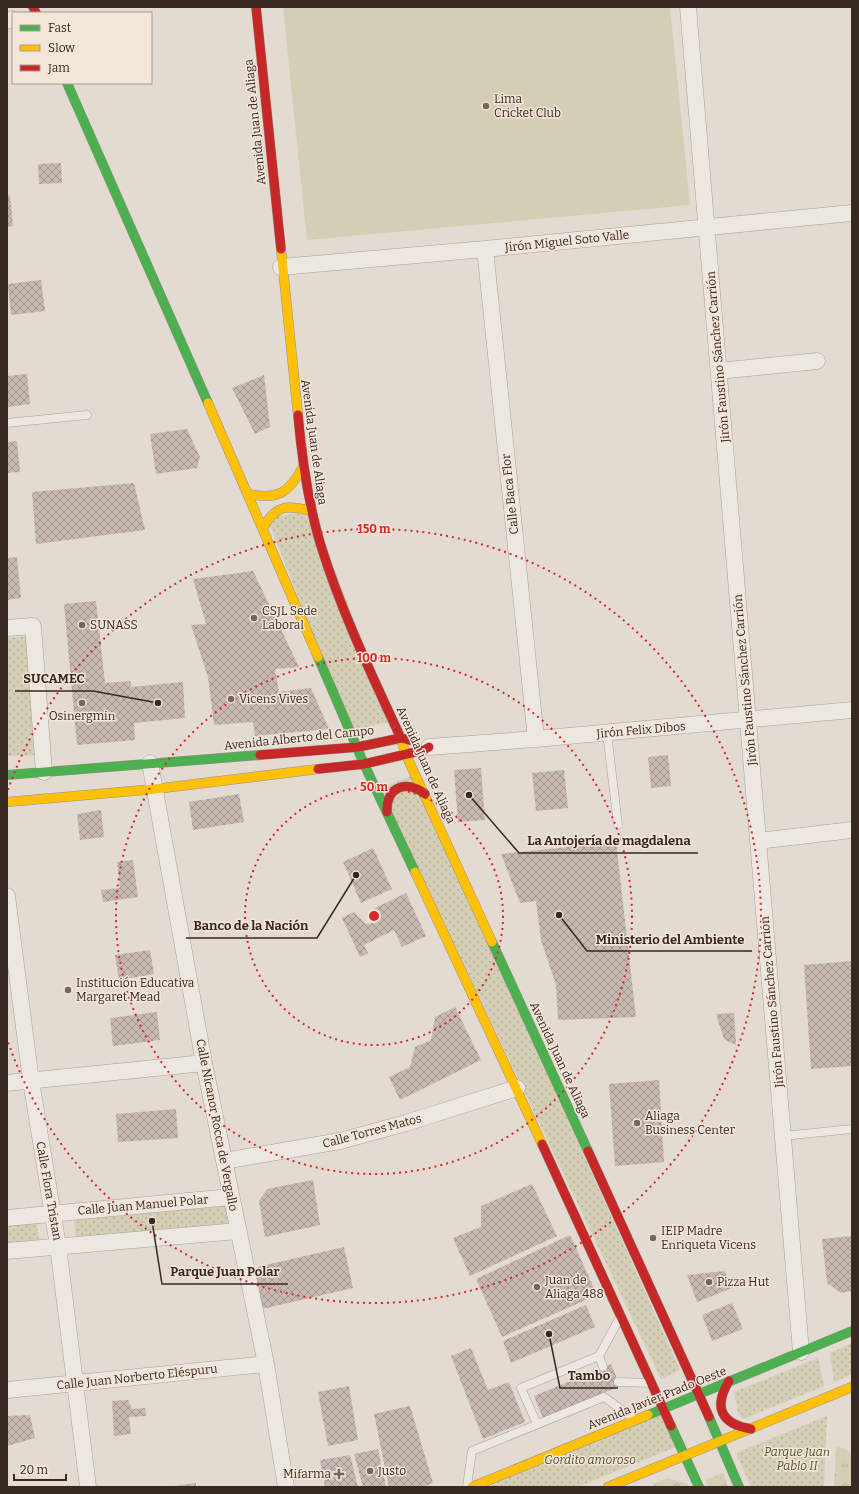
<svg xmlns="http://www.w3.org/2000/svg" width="859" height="1494" viewBox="0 0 859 1494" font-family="Bitter,serif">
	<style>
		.grass { fill: url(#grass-tufts) }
		.park { fill: url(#park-dots) }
		.pitch { fill: #d4ceb5 }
		.building { fill: url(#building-cross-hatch) }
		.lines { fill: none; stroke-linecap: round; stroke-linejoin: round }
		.lane-casing { stroke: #a9a099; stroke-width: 9 }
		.street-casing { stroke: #a9a099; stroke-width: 17 }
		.fast-casing { stroke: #988f89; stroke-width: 10 }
		.slow-casing { stroke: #988f89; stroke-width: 10 }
		.jam-casing { stroke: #988f89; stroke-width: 10 }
		.lane { stroke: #ece7e1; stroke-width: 8 }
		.street { stroke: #ece7e1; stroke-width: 16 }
		.fast { stroke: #4caf50; stroke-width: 9 }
		.slow { stroke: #ffc107; stroke-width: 9 }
		.jam { stroke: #c62828; stroke-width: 9 }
		.ring { fill: none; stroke: #d62828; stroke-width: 2; stroke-dasharray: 2 4 }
		.poi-dot { fill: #73665f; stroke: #f3e6d8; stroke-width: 1.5 }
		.labels { text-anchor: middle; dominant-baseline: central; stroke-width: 3; stroke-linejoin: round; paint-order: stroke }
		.poi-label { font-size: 12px; fill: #372821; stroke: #f3e6d8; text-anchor: start }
		.street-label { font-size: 12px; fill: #372821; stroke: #f3e6d8 }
		.park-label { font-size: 12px; font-style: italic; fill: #4f522a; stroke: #f3e6d8 }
		.centre { fill: #d62828; stroke: #f3e6d8; stroke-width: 2 }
		.ring-label { font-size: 12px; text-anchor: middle; font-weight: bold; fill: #d62828; stroke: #f3e6d8; stroke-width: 3; stroke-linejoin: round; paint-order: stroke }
		.leader { fill: none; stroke: #372821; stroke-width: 1.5 }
		.callout-dot { fill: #372821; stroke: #f3e6d8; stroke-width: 1.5 }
		.callout-label { font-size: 13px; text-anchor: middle; font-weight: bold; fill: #372821; stroke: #f3e6d8; stroke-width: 3; stroke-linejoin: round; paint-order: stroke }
	</style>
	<defs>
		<pattern id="grass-tufts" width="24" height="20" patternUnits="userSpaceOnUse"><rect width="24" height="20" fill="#d4ceb5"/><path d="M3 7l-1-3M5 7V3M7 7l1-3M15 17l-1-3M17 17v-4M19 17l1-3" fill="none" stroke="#b7b19b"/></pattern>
		<pattern id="park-dots" width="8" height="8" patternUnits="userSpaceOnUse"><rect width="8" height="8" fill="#d4ceb5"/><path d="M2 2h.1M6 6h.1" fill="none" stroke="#b7b19b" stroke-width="1.8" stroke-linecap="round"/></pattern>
		<pattern id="building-cross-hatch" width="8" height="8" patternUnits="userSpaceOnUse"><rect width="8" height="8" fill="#c7b9b2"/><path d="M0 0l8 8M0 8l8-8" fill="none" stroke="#a29690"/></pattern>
	</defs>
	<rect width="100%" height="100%" fill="#e3dad1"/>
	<path class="grass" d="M836 1447 843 1448 852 1453V1487H834Z
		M723 1473 728 1487H708L705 1480Z
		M667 1478 688 1484 689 1487H654L653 1484Z"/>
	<path class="park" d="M312 511 393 721 351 731 267 518Z
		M29 636 37 755 7 756V638Z
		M414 775 680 1370 661 1379 380 788Z
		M223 1197 232 1231 77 1245 73 1212Z
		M36 1215 40 1248 7 1251V1218Z
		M852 1343V1374L834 1382 830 1353Z
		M818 1358 824 1386 743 1419 738 1413 734 1392Z
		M664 1408 681 1445 577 1487H468Z
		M827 1416 824 1487H751L736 1453Z"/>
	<path class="pitch" d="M283 7H670L690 205 307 240Z"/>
	<path class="building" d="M61 163 62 183 39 184 38 164Z
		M10 195 13 226 7 227V196Z
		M41 280 45 311 11 315 8 284Z
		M27 374 30 404 7 407V376Z
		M264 375 270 427 255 434 232 388Z
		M187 429 200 457 197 468 156 474 150 434Z
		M17 441 20 472 7 473V442Z
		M134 483 145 530 36 544 32 492Z
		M17 557 21 598 7 600V558Z
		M253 571 299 667 275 669 279 692 311 688 329 729 255 736 253 722 214 725 208 677 191 625 206 624 193 579Z
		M96 601 105 683 131 681V687L183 682 185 718 134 723 135 740 77 745 64 604Z
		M668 755 671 786 651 788 648 757Z
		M481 768 485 820 458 822 454 770Z
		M564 770 568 808 536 811 532 773Z
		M239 794 244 822 193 830 189 802Z
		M101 810 104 837 80 840 77 814Z
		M616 842 636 1017 558 1020 556 985 541 940 536 901 520 903 501 854Z
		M373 848 392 889 361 903 343 862Z
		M133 860 138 897 103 902 101 890 120 888 117 862Z
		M406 893 426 936 402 947 394 930 364 945 368 953 360 957 342 918 354 912 366 924 375 923 373 909Z
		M150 950 154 974 119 980 115 955Z
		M852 961V1066L811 1069 804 965Z
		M455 1007 481 1060 400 1100 389 1077 410 1067 415 1047 431 1040 435 1017Z
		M157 1012 160 1040 113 1046 110 1018Z
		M734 1013 736 1045 724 1039 716 1014Z
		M659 1080 664 1162 615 1166 609 1084Z
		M176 1109 178 1138 118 1142 116 1114Z
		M313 1180 320 1225 265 1237 259 1201 267 1189Z
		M532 1184 557 1236 470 1276 453 1238 481 1227V1206Z
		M570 1235 597 1295 502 1337 476 1279Z
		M852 1236V1291L841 1293 827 1283 822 1239Z
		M344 1247 353 1288 262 1309 253 1268Z
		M725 1271 732 1288 697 1302 687 1275Z
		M732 1303 743 1329 712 1341 702 1315Z
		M586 1305 595 1327 511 1363 503 1341Z
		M471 1348 488 1390 509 1382 525 1422 483 1439 451 1356Z
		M611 1364 620 1386 543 1418 534 1396Z
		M349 1386 358 1440 328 1446 318 1392Z
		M128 1400 132 1409 145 1408 146 1416 129 1417 131 1434 114 1436 112 1401Z
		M410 1406 433 1483 422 1487H389L374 1414Z
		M30 1415 35 1438 7 1446V1416Z
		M378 1449 386 1487H363L354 1454Z
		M350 1455 358 1487H325L320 1460Z
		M196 1483V1487H174V1486Z"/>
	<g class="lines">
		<defs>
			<path id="lane" d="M7 423 87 415
				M607 733 618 825
				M783 1136 852 1129
				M603 1367 599 1356 619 1319
				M618 1382 650 1383
				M537 1424 521 1388 599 1356
				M467 1486 472 1451 604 1397 633 1418"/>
			<path id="street" d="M688 7 801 1352
				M7 21 13 19
				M485 249 536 739
				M281 267 485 249 852 213
				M719 371 817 361
				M7 628 33 626 44 772
				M429 747 536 739 852 710
				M150 763 204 1063 266 1364 286 1487
				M758 841 852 830
				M7 896 31 1081 58 1246 88 1487
				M7 1083 204 1063
				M224 1161 340 1141 406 1123 517 1088
				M7 1218 231 1197
				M7 1251 238 1231
				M7 1390 266 1364"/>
			<path id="fast" d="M67 83 208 403
				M318 657 364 764 415 872
				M7 775 260 755
				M492 942 588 1151
				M648 1415 852 1331
				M709 1417 739 1487
				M671 1426 699 1487"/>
			<path id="slow" d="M281 249 298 415
				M208 403 318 657
				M248 494C278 500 289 493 303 467
				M263 528C276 504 288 505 312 511
				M399 734 406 755 492 942
				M7 802 155 789 318 769
				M415 872 542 1144
				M472 1487 648 1415
				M608 1487 852 1387"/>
			<path id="jam" d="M33 7 36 13
				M256 7 281 249
				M298 415C302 460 308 505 322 549 342 613 371 673 399 734
				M260 755 358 747 401 738 413 741
				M318 769 364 764 424 750 429 747
				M387 812C386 787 406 779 425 794
				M542 1144 671 1426
				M588 1151 709 1417
				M729 1381C713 1407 721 1424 751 1429"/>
		</defs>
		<use href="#lane" class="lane-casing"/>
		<use href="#street" class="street-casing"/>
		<use href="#fast" class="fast-casing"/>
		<use href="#slow" class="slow-casing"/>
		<use href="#jam" class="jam-casing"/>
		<use href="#lane" class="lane"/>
		<use href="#street" class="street"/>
		<use href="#fast" class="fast"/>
		<use href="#slow" class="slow"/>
		<use href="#jam" class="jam"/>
	</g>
	<g class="ring">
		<circle cx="374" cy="916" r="129"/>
		<circle cx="374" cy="916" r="258"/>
		<path d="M8 790A387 387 0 1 1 8 1042"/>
	</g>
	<g class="poi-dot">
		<circle cx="486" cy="106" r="4"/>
		<circle cx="254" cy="618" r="4"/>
		<circle cx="82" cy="625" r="4"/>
		<circle cx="231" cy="699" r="4"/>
		<circle cx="82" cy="703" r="4"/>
		<circle cx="68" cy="990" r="4"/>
		<circle cx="637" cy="1123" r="4"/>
		<circle cx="653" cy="1238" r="4"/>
		<circle cx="709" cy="1282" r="4"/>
		<circle cx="537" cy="1287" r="4"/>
		<circle cx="370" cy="1471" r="4"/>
		<path d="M337 1468h4v4h4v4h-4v4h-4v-4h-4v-4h4z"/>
	</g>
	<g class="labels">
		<g class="poi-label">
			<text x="494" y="99">Lima<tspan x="494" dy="14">Cricket Club</tspan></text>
			<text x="262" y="611">CSJL Sede<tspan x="262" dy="14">Laboral</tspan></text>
			<text x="90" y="625">SUNASS</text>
			<text x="239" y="699">Vicens Vives</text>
			<text x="82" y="716" text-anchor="middle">Osinergmin</text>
			<text x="76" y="983">Institución Educativa<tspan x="76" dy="14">Margaret Mead</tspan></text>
			<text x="645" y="1116">Aliaga<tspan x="645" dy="14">Business Center</tspan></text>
			<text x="661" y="1231">IEIP Madre<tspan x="661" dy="14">Enriqueta Vicens</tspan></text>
			<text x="545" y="1280">Juan de<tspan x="545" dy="14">Aliaga 488</tspan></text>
			<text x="717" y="1282">Pizza Hut</text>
			<text x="378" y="1471">Justo</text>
			<text x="331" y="1474" text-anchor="end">Mifarma</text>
		</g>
		<g class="street-label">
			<text transform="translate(255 122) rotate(-96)">Avenida Juan de Aliaga</text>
			<text transform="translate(567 241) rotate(-6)">Jirón Miguel Soto Valle</text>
			<text transform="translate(718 357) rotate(-95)">Jirón Faustino Sánchez Carrión</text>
			<text transform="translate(314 442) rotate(82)">Avenida Juan de Aliaga</text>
			<text transform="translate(510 494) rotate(-96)">Calle Baca Flor</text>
			<text transform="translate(745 680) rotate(-95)">Jirón Faustino Sánchez Carrión</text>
			<text transform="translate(641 730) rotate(-5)">Jirón Felix Dibos</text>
			<text transform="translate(299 738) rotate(-6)">Avenida Alberto del Campo</text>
			<text transform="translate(426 765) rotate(66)">Avenida Juan de Aliaga</text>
			<text transform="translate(772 1002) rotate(-95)">Jirón Faustino Sánchez Carrión</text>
			<text transform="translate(560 1060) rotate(65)">Avenida Juan de Aliaga</text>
			<text transform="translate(217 1125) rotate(79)">Calle Nicanor Rocca de Vergallo</text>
			<text transform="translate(372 1131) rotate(-15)">Calle Torres Matos</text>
			<text transform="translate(49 1191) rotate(80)">Calle Flora Tristan</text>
			<text transform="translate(143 1205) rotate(-5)">Calle Juan Manuel Polar</text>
			<text transform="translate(137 1377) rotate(-6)">Calle Juan Norberto Eléspuru</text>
			<text transform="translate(657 1398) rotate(-22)">Avenida Javier Prado Oeste</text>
		</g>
		<g class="park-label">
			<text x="797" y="1452">Parque Juan<tspan x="797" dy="14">Pablo II</tspan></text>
			<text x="590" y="1460">Gordito amoroso</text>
		</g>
	</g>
	<circle cx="374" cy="916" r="6" class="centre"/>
	<g class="ring-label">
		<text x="374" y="533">150 m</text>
		<text x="374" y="662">100 m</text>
		<text x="374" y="791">50 m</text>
	</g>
	<path class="leader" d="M158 703L93 691H15M469 795L519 853H698M356 875L317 938H186M559 915L587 951H752M152 1221L162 1284H288M549 1334L560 1388H618"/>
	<g class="callout-dot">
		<circle cx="158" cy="703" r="4"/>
		<circle cx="469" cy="795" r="4"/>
		<circle cx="356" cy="875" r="4"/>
		<circle cx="559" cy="915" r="4"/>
		<circle cx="152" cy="1221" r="4"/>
		<circle cx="549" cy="1334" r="4"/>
	</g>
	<g class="callout-label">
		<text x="54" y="683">SUCAMEC</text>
		<text x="609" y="845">La Antojería de magdalena</text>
		<text x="251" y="930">Banco de la Nación</text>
		<text x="670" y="944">Ministerio del Ambiente</text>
		<text x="225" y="1276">Parque Juan Polar</text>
		<text x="589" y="1380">Tambo</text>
	</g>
	<rect width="859" height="1494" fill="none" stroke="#372821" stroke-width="16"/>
	<rect x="12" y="12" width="140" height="72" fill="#f3e6d8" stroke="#a89a8f"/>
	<rect x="20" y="25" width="20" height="6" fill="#4caf50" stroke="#a89a8f"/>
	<text x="48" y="32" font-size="12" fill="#372821">Fast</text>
	<rect x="20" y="45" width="20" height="6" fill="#ffc107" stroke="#a89a8f"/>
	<text x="48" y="52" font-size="12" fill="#372821">Slow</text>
	<rect x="20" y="65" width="20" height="6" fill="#c62828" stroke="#a89a8f"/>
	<text x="48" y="72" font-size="12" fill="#372821">Jam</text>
	<path d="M14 1474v6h52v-6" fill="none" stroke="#372821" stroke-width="2"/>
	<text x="20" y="1474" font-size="12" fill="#372821" stroke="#f3e6d8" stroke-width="3" paint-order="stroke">20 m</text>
</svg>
